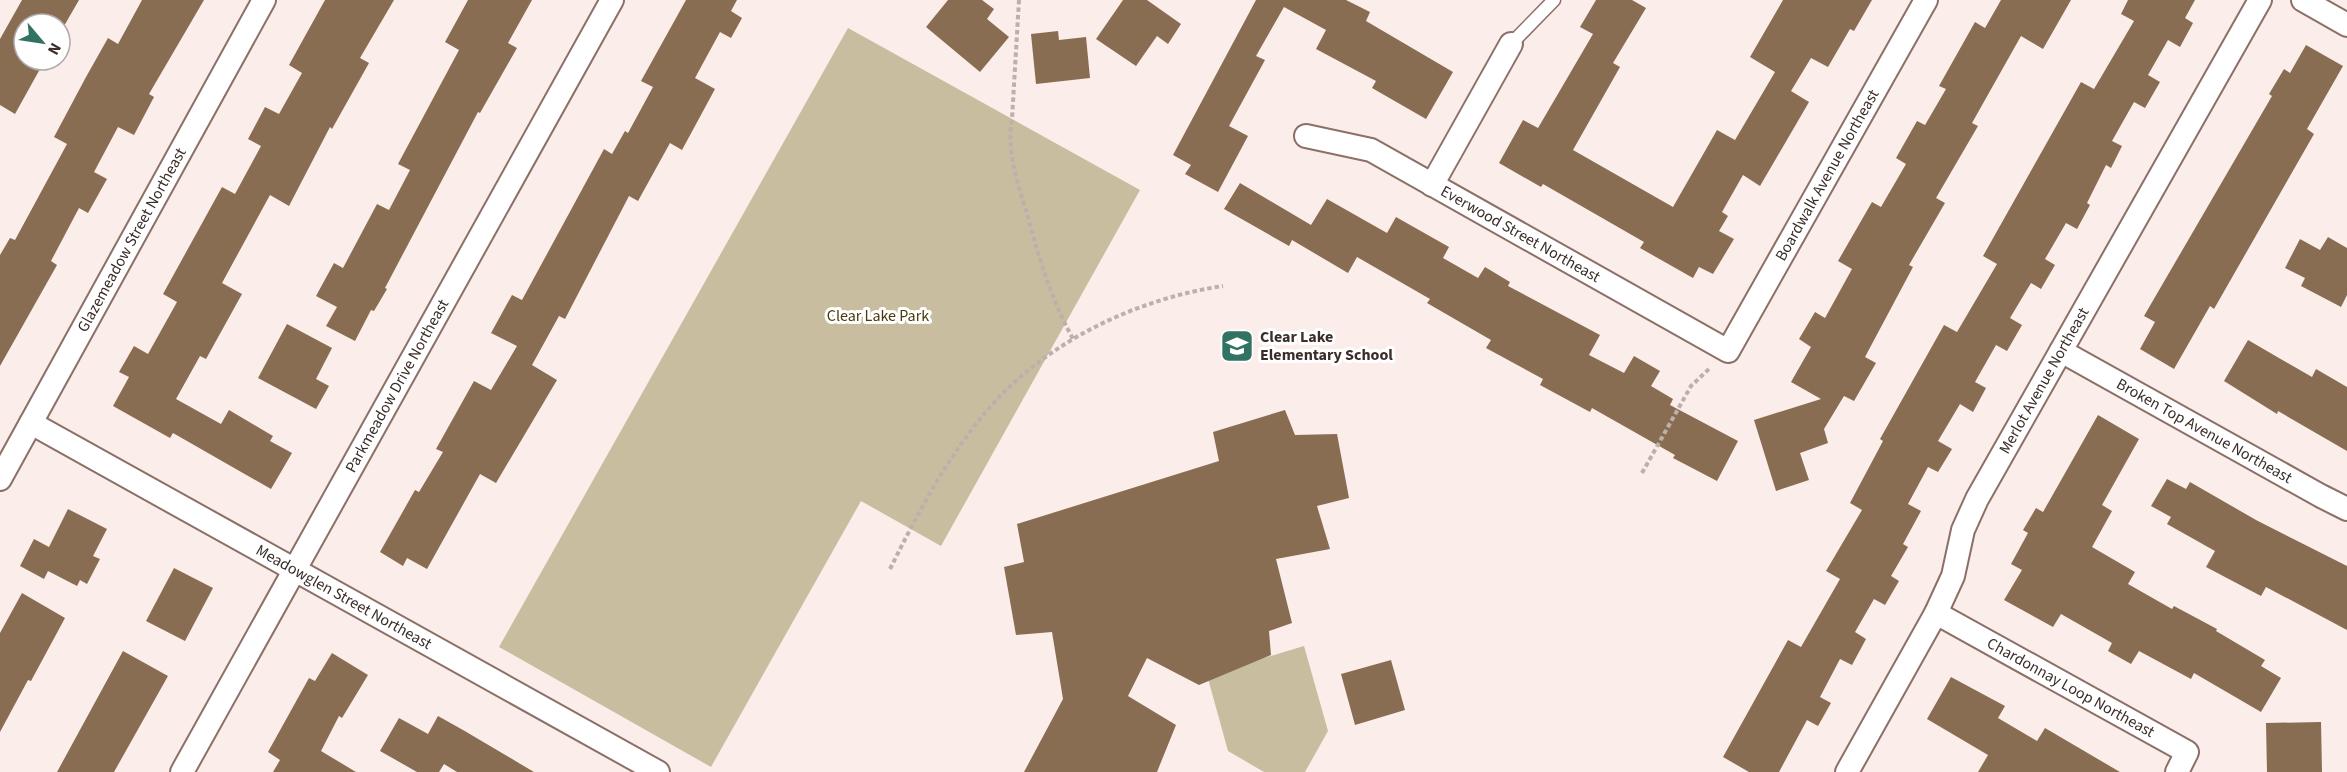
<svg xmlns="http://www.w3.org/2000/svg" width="2347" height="772" viewBox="0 0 2347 772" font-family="'Source Sans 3',sans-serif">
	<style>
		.green { fill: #c8be9f }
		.building { fill: #896d53 }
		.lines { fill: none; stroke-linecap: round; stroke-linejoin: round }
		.service-casing { stroke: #8c6f67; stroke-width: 15 }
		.minor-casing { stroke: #8c6f67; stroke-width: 26 }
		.path { stroke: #bdb0ac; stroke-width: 4; stroke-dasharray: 4.5 3; stroke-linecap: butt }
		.service { stroke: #fff; stroke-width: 12 }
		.minor { stroke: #fff; stroke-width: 22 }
		.labels { text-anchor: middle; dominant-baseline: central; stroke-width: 6; stroke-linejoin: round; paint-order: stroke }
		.street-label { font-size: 16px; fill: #3a2d2a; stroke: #fff }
		.park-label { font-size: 16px; fill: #483a0a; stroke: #fff }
		.poi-label { font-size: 16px; font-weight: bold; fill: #3a2d2a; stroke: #fff; text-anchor: start }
	</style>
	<rect width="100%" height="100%" fill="#fbede9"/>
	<path class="green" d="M848 28 1140 190 941 546 861 501 711 767 499 647Z
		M1304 646 1328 731 1305 772H1264L1228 751 1207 675Z"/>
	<path class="building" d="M22 0H79L60 33V24H24V60H45L15 114 0 105V39Z
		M142 0H204L149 94 154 97 134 135 118 127 94 172 107 179 88 213 79 208 51 261 57 265 0 366V255L10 238 15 240 67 144 54 137 86 77 108 38 118 44Z
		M325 0H394L360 58 369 63 332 129 330 127 289 206 270 195 222 283 242 294 206 359 200 356 176 399 221 424 229 410 273 436 270 441 292 453 271 489 173 433 170 438 113 406 129 377 119 372 134 346 148 354 177 302 163 294 222 187 235 194 261 146 248 139 265 107 279 114 302 73 289 65Z
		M468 0H532L508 43 517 48 480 113 478 112 385 288 387 289 374 311 371 310 355 341 326 326 337 307 316 296 334 263 343 268 377 204 389 210 410 170 398 164 459 50 445 42Z
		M686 0H737L731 11 742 18 731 38 720 32 695 78 715 89 682 150 670 143 638 201 629 196 565 319 559 316 532 365 557 380 496 483 480 474 427 569 407 558 403 566 380 552 415 490 419 492 443 452 436 449 474 381 491 390 517 346 491 333 512 295 522 300 604 149 612 154 625 131 628 133 653 87 641 81Z
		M948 0H982L994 9 987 19 1009 37 980 72 926 27Z
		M1123 0H1147L1181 24 1168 44 1157 36 1136 66 1096 39Z
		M1256 0H1346L1370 12 1366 21 1453 72 1426 119 1372 88 1376 81 1316 49 1326 30 1284 7 1256 56 1265 60 1229 126 1248 136 1218 192 1185 174 1191 165 1173 155Z
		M1596 0H1632L1646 8 1613 63 1620 67 1573 150 1673 207 1717 130 1735 140 1775 72 1750 57 1783 0H1872L1854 31 1850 29 1828 67 1811 58 1791 91 1809 102 1760 186 1743 175 1722 212 1728 216 1719 231 1734 239 1713 274 1699 267 1693 278 1640 248 1644 242 1543 184 1541 187 1499 163 1523 120 1538 128 1593 34 1580 27Z
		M2001 0H2071L2043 49 2021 36 1972 123 1978 126 1936 198 1945 203 1909 265 1913 267 1865 357 1876 363 1854 401 1844 396 1824 429 1828 443 1800 453 1809 480 1776 491 1754 420 1821 399 1791 382 1811 347 1799 339 1815 312 1825 318 1852 269 1838 261 1872 202 1881 207 1906 164 1896 158 1917 121 1925 125 1946 89 1939 86 1975 22 1985 28Z
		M2128 0H2195L2185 18 2193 23 2180 47 2168 40 2148 75 2160 82 2145 108 2134 102 2112 141 2122 146 2111 168 2106 165 2087 203 2090 205 2077 229 2066 223 2045 259 2055 265 2041 289 2031 283 2010 318 2022 325 2007 351 1996 345 1975 382 1986 388 1973 412 1960 404 1938 441 1952 449 1938 472 1928 467 1908 504 1921 511 1903 544 1908 547 1891 576 1899 581 1885 605 1874 599 1855 632 1866 639 1852 665 1840 659 1820 697 1831 703 1818 726 1807 720 1779 772H1749L1723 757 1788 640 1801 647 1840 579 1826 571 1862 510 1850 503 1883 441 1880 439 1944 325 1957 332 1997 264 1983 256 2081 82 2094 89 2134 21 2121 14Z
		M1058 31 1059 40 1086 37 1090 78 1036 84 1031 34Z
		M2306 45 2343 66 2307 129 2314 134 2214 309 2210 306 2174 369 2140 349 2155 322 2144 316 2272 96 2269 94 2284 69 2290 73Z
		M1240 183 1311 225 1327 199 1387 233 1396 217 1449 247 1443 258 1478 278 1485 267 1510 282 1508 286 1600 335 1589 355 1624 373 1634 356 1660 371 1651 386 1673 399 1670 405 1738 441 1717 481 1673 458 1675 455 1592 408 1590 412 1540 385 1543 379 1486 348 1491 340 1427 303 1430 299 1357 257 1348 273 1292 240 1289 246 1224 209Z
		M2328 237 2347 248V295L2341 307 2301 286 2305 278 2285 268 2300 239 2320 250Z
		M287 324 332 348 316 379 329 386 316 409 258 378Z
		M2248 340 2312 377 2316 369 2347 387V451L2278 411 2277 414 2224 381Z
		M1285 410 1295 435 1337 434 1349 498 1317 506 1330 549 1276 559 1292 623 1269 631 1271 655 1199 685 1147 658 1128 696 1176 725 1157 772H1024L1063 699 1052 632 1016 635 1004 567 1024 562 1017 524 1219 461 1213 432Z
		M2098 415 2139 439 2102 505 2112 511 2092 547 2135 572 2128 584 2172 609 2174 606 2217 629 2216 631 2265 660 2261 666 2281 678 2261 712 2194 673 2191 679 2139 651 2131 664 2108 651 2112 643 2061 614 2053 627 2004 600 2022 570 2011 564 2028 533 2023 530 2036 508 2043 512Z
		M2167 479 2186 489 2190 482 2256 520 2347 566V630L2266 587 2261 596 2206 567 2215 551 2167 524 2171 517 2151 506Z
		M68 509 107 529 93 556 100 559 87 584 80 580 77 586 48 571 44 579 20 566 34 539 49 547Z
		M174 568 213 588 185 641 146 621Z
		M22 593 65 618 31 681 28 680 0 732V633Z
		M123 651 168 676 114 772H57Z
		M332 653 368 675 342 718 339 716 321 751 356 772H273L280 760 268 752 309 678 315 681Z
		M1391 660 1405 710 1355 725 1341 674Z
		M1951 677 2005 706 1998 718 2037 741 2045 728 2120 772H1978L1988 755 1927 719Z
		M438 716 463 730 534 772H457L444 764 439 772H417L380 751 399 718 428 734Z
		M2321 722 2322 772H2267L2266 723Z"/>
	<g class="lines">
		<defs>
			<path id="service" d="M1511 44 1554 0"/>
			<g id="minor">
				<path d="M2303 0 2347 25"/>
				<path id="s1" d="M1306 136 1371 150 1728 351 1926 0"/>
				<path d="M1432 185 1511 44"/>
				<path id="s2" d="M2061 351 2321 496 2347 509"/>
				<path id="s3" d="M31 423 658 772"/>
				<path id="s4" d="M0 479 264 0"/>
				<path id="s5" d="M1936 613 2187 752 2177 772"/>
				<path id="s6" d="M182 772 612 0"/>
				<path id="s7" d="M1847 772 1936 613 1953 576 1963 530 1977 499 2260 0"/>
			</g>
		</defs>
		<use href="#service" class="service-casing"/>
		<use href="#minor" class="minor-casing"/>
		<path class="path" d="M1019 0 1012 119C1006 151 1018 184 1027 214 1039 258 1051 299 1073 339
			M1642 473 1691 386 1710 368
			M890 569C917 515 946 459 985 413 1043 343 1135 299 1223 286"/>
		<use href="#service" class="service"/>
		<use href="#minor" class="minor"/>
	</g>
	<defs>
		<symbol id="school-square" viewBox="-11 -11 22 22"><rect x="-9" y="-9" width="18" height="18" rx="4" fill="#317262" stroke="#fff"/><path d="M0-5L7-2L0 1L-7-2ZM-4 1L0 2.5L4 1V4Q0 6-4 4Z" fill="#fff"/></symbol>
	</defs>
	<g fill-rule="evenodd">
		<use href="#school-square" x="1218" y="327" width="38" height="38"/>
	</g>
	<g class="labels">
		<g class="street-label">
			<text stroke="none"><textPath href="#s1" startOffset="678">Boardwalk Avenue Northeast</textPath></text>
			<text stroke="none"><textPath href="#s1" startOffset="238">Everwood Street Northeast</textPath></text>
			<text stroke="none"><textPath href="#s4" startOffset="273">Glazemeadow Street Northeast</textPath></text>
			<text stroke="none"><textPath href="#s7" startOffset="440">Merlot Avenue Northeast</textPath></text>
			<text stroke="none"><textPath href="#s6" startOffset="442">Parkmeadow Drive Northeast</textPath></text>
			<text stroke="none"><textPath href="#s2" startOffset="164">Broken Top Avenue Northeast</textPath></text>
			<text stroke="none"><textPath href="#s3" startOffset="358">Meadowglen Street Northeast</textPath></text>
			<text stroke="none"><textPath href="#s5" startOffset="154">Chardonnay Loop Northeast</textPath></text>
		</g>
		<g class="park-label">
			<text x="878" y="316">Clear Lake Park</text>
		</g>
		<g class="poi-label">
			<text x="1260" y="337">Clear Lake<tspan x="1260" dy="18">Elementary School</tspan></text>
		</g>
	</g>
	<g transform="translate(42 42) rotate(119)"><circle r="28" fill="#ffffff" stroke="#b0abaa" stroke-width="1.5"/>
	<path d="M0-4.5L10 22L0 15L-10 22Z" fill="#317262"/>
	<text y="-9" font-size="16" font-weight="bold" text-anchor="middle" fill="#3a2d2a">N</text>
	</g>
</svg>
